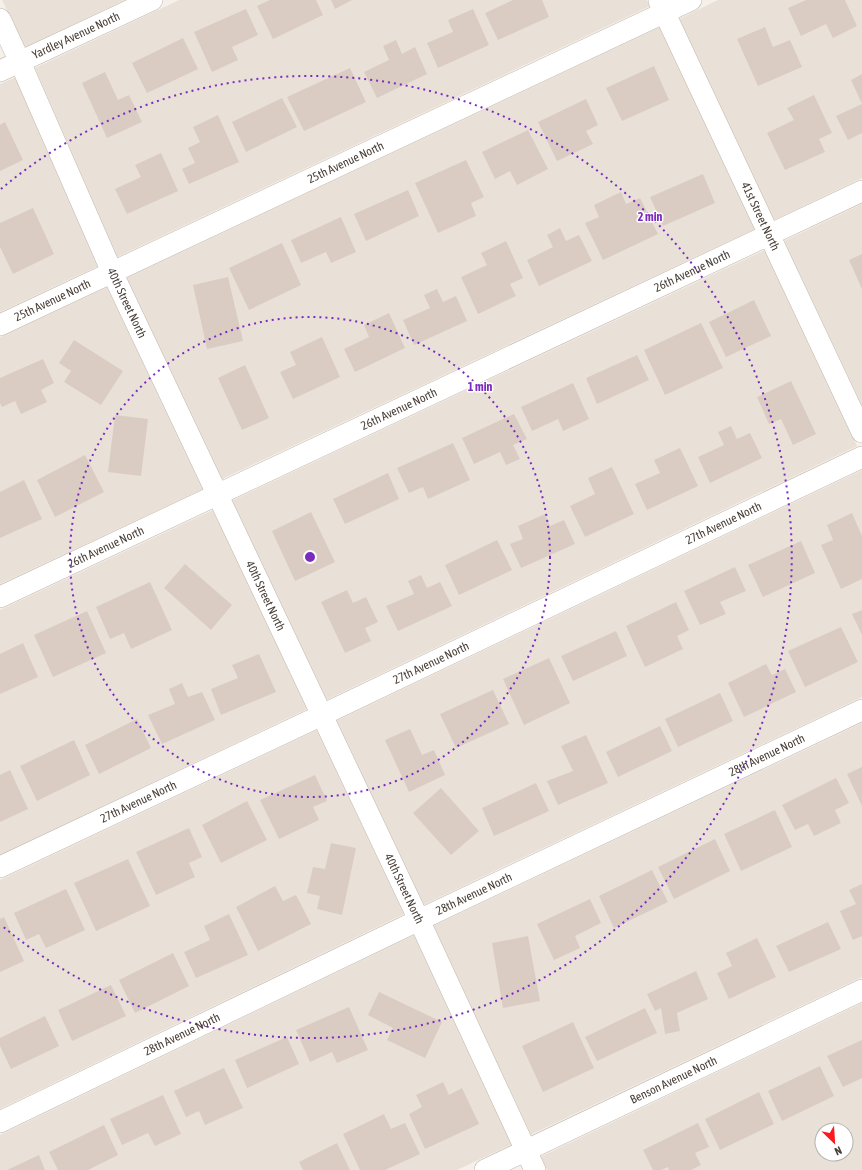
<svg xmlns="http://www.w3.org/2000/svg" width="862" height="1170" viewBox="0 0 862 1170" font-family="'Asap Condensed',sans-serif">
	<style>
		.residential { fill: #e9e1d8; fill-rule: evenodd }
		.building { fill: #daccc2 }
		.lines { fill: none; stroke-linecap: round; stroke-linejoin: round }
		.minor-casing { stroke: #c1b6ac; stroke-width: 22 }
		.minor { stroke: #fff; stroke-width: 21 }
		.ring { fill: none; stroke: #7b2cbf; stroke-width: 2; stroke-dasharray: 2 4 }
		.labels { text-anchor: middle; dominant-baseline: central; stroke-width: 3; stroke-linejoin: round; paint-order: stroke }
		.street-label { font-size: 12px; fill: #493f38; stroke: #fff }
		.centre { fill: #7b2cbf; stroke: #fff; stroke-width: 2 }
		.ring-label { font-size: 12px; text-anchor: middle; font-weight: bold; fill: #7b2cbf; stroke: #fff; stroke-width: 3; stroke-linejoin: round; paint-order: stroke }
	</style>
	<rect width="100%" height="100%" fill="#f5f0ea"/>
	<path class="residential" d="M2 0H125L25 47Z
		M179 0H647L650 6 117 257 35 68Z
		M718 0H862V178L774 220 679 19Z
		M660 27 755 229 222 479 126 278Z
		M16 77 98 266 0 312V84Z
		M862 204V407L784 241Z
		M765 250 857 446 326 700 231 501Z
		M107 287 203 489 0 584V337Z
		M862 470V697L423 905 336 721Z
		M213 510 307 709 0 855V610Z
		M862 723V977L530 1135 433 926Z
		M317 730 404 914 0 1109V880Z
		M414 935 512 1144 457 1170H0V1135Z
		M862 1003V1170H547L540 1157ZM822 1130H846V1154H822Z"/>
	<path class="building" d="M270 0H316L323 15 273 39 257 6Z
		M331 0H352L335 9Z
		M513 0H542L549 17 498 40 485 13Z
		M806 0H845L857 26 833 38 826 24 801 36 788 8Z
		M246 9 258 35 232 47 238 60 212 72 194 32Z
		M473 9 489 45 438 68 427 43 453 32 448 20Z
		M765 27 773 47 790 40 802 67 758 86 737 39Z
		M183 38 198 69 147 93 132 63Z
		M396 40 402 54 415 47 427 74 377 98 364 72 389 60 383 46Z
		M654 66 669 100 622 121 606 88Z
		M350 68 366 102 304 131 287 97Z
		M105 72 118 100 129 95 142 122 107 138 82 83Z
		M862 74V133L848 140 836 116 862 104 851 80Z
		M814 95 832 133 819 139 825 152 785 170 767 133 794 120 787 108Z
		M282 98 297 127 246 152 232 122Z
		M586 99 598 125 586 131 593 144 557 161 538 122Z
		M218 115 239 162 189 184 182 169 195 163 188 148 200 142 193 127Z
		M5 122 23 160 0 171V125Z
		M528 130 548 169 517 185 510 171 495 179 482 152Z
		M161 153 178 191 127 214 115 189 141 177 135 165Z
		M466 160 484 197 471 203 476 216 438 233 415 183Z
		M703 174 715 203 663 226 650 197Z
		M408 190 419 216 366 241 354 214Z
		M621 192 626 204 640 198 658 234 603 260 585 223 599 217 594 205Z
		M33 208 54 254 13 274 0 247V223Z
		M341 217 356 252 331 263 326 252 301 263 291 240Z
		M560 228 566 241 579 235 592 261 539 286 527 260 553 247 547 235Z
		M506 241 523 278 510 284 516 296 478 314 461 277 487 265 481 253Z
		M282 243 301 285 249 310 229 268Z
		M862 254V289L849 260Z
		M228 277 243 341 207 349 193 285Z
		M437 289 443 302 456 296 467 321 414 345 403 320 430 308 424 295Z
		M754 300 771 336 726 357 709 322Z
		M389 313 405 348 355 372 344 349 369 337 364 325Z
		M701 323 723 368 665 395 644 350Z
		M322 337 340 377 293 399 280 372 296 365 290 352Z
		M74 340 123 371 101 405 64 382 71 371 59 363Z
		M637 355 649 380 597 404 586 378Z
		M43 359 54 383 41 390 47 402 21 414 15 401 2 407 0 403V378Z
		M245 365 269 418 242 430 218 378Z
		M791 381 816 434 793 445 781 419 769 424 757 397Z
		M573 383 589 419 563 431 558 419 532 431 521 407Z
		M514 414 527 439 513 445 520 459 506 465 500 452 474 464 462 438Z
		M115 415 148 419 141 476 108 472Z
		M731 426 737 439 750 433 762 458 710 483 698 457 724 445 718 432Z
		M453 443 470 480 428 499 423 487 409 493 397 468Z
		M680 448 698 486 647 510 635 484 660 473 654 460Z
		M85 455 104 492 55 517 37 480Z
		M612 467 634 514 585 537 570 506 595 494 588 478Z
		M388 473 399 499 345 524 333 499Z
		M24 480 42 519 0 538V492Z
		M311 512 335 562 295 581 272 531Z
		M852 513 862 536V579L841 589 821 545 833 540 827 525Z
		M545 514 550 526 564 520 575 544 521 568 510 544 523 539 518 526Z
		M497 540 512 570 459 595 445 565Z
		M801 541 815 573 763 597 748 565Z
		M185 564 232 605 211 630 164 588Z
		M735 567 746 591 720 602 726 614 700 625 684 591Z
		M421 575 427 588 440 582 452 606 398 631 386 606 414 594 408 581Z
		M150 582 172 630 131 649 124 633 110 639 96 607Z
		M347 590 353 603 366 597 378 622 365 628 371 641 345 653 321 602Z
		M676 602 689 630 677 636 683 649 645 667 626 626Z
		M862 610V635L852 614Z
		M87 611 106 653 53 677 34 635Z
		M841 627 858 662 805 687 788 651Z
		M616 631 627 656 573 681 561 656Z
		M23 643 38 677 0 694V654Z
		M259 654 276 692 221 715 211 689 238 678 232 665Z
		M549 658 570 703 524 725 503 679Z
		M766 664 772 675 785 669 796 692 744 717 728 683Z
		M182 683 188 697 202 692 215 720 162 744 148 715 175 704 169 689Z
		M493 690 509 724 456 748 440 714Z
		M720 693 733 721 678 747 665 719Z
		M137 719 151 748 99 774 85 745Z
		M660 726 672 751 618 777 606 752Z
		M410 729 422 755 434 750 445 775 409 792 385 740Z
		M586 735 608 783 558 805 547 781 573 771 561 746Z
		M74 740 90 775 37 801 20 766Z
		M862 767V806L847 774Z
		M10 770 28 809 0 822V775Z
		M315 775 327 801 313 807 319 820 279 839 260 800Z
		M836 778 849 803 835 810 841 823 814 836 808 824 795 830 782 805Z
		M536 783 549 811 494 836 482 808Z
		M441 788 479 831 451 855 413 813Z
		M247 801 267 840 221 863 202 825Z
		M775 810 792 847 741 871 724 834Z
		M189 828 202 857 189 863 195 877 156 895 136 852Z
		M715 839 730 871 674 899 658 867Z
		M331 843 356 848 342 915 317 909 320 896 307 893 313 867 325 869Z
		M128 859 150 906 96 931 74 883Z
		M652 870 668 902 614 928 599 896Z
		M862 884V936L853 940 840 911 856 904 849 890Z
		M275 886 283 901 296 895 311 924 258 951 236 907Z
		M66 889 85 930 46 948 39 934 26 940 14 913Z
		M590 899 601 923 575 936 580 948 554 960 537 924Z
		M229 914 248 955 196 978 184 952 210 940 204 926Z
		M4 917 24 961 0 972V919Z
		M828 922 841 949 789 972 776 946Z
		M528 936 540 1001 503 1008 492 943Z
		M757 938 776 977 729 999 717 973 732 966 726 953Z
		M173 953 189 986 135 1013 119 980Z
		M696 971 708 999 677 1013 680 1031 665 1034 661 1008 655 1011 647 994Z
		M111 985 126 1016 72 1041 58 1010Z
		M379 992 442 1022 425 1058 387 1040 393 1028 368 1015Z
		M349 1007 368 1050 337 1063 332 1052 310 1062 296 1030Z
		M645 1008 657 1033 597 1061 585 1037Z
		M45 1016 59 1046 11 1069 0 1046V1038Z
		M573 1022 594 1068 543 1092 522 1046Z
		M287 1037 299 1064 247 1088 235 1060Z
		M862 1040V1078L843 1087 827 1056Z
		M820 1066 834 1096 782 1121 768 1091Z
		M224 1068 243 1108 205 1125 199 1111 186 1117 174 1091Z
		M443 1082 449 1095 462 1088 479 1124 425 1149 409 1114 422 1107 416 1095Z
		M759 1092 774 1124 720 1150 705 1119Z
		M163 1095 181 1134 155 1146 148 1133 122 1145 110 1119Z
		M384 1114 391 1129 405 1123 420 1154 385 1170H360L343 1134Z
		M698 1123 709 1147 695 1153 701 1165 691 1170H669L668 1167 661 1170H653L643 1150Z
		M104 1125 118 1155 88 1170H58L49 1152Z
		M337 1143 350 1170H303L299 1162Z
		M39 1155 45 1170H7Z"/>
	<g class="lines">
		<defs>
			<g id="minor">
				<path id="s1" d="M659 1 862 432"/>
				<path id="s2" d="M0 19 20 62 112 272 419 920 535 1170"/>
				<path id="s3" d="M0 71 152 0"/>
				<path id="s4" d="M0 325 691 0"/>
				<path id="s5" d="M0 597 862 191"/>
				<path id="s6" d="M0 867 322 715 862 457"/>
				<path id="s7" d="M0 1122 419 920 862 710"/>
				<path id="s8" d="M485 1170 862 990"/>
			</g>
		</defs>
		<use href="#minor" class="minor-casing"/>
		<use href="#minor" class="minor"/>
	</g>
	<g class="ring">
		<circle cx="310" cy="557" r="240"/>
		<path d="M1 189A481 481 0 1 1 1 925"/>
	</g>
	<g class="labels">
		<g class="street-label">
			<text stroke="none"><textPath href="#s3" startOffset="84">Yardley Avenue North</textPath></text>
			<text stroke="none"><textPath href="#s4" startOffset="382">25th Avenue North</textPath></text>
			<text stroke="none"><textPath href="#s1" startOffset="238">41st Street North</textPath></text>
			<text stroke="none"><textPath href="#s5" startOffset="765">26th Avenue North</textPath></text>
			<text stroke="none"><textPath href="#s4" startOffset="58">25th Avenue North</textPath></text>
			<text stroke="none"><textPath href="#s2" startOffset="311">40th Street North</textPath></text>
			<text stroke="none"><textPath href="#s5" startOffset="441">26th Avenue North</textPath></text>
			<text stroke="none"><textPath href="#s6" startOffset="801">27th Avenue North</textPath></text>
			<text stroke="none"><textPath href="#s5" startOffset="117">26th Avenue North</textPath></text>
			<text stroke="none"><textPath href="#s2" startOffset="635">40th Street North</textPath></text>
			<text stroke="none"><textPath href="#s6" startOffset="477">27th Avenue North</textPath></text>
			<text stroke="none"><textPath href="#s7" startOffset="850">28th Avenue North</textPath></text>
			<text stroke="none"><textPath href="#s6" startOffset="153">27th Avenue North</textPath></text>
			<text stroke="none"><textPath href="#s2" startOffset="959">40th Street North</textPath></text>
			<text stroke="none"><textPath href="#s7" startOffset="526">28th Avenue North</textPath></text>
			<text stroke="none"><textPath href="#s7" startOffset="202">28th Avenue North</textPath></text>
			<text stroke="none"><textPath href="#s8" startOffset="209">Benson Avenue North</textPath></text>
		</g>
	</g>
	<circle cx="310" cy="557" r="6" class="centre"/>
	<g class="ring-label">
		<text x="650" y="221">2 min</text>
		<text x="480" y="391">1 min</text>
	</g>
	<g transform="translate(834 1142) rotate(155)"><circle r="19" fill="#ffffff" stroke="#b6b2af"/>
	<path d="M0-3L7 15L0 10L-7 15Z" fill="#fc1a20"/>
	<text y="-6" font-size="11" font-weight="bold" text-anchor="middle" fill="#493f38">N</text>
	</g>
</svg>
